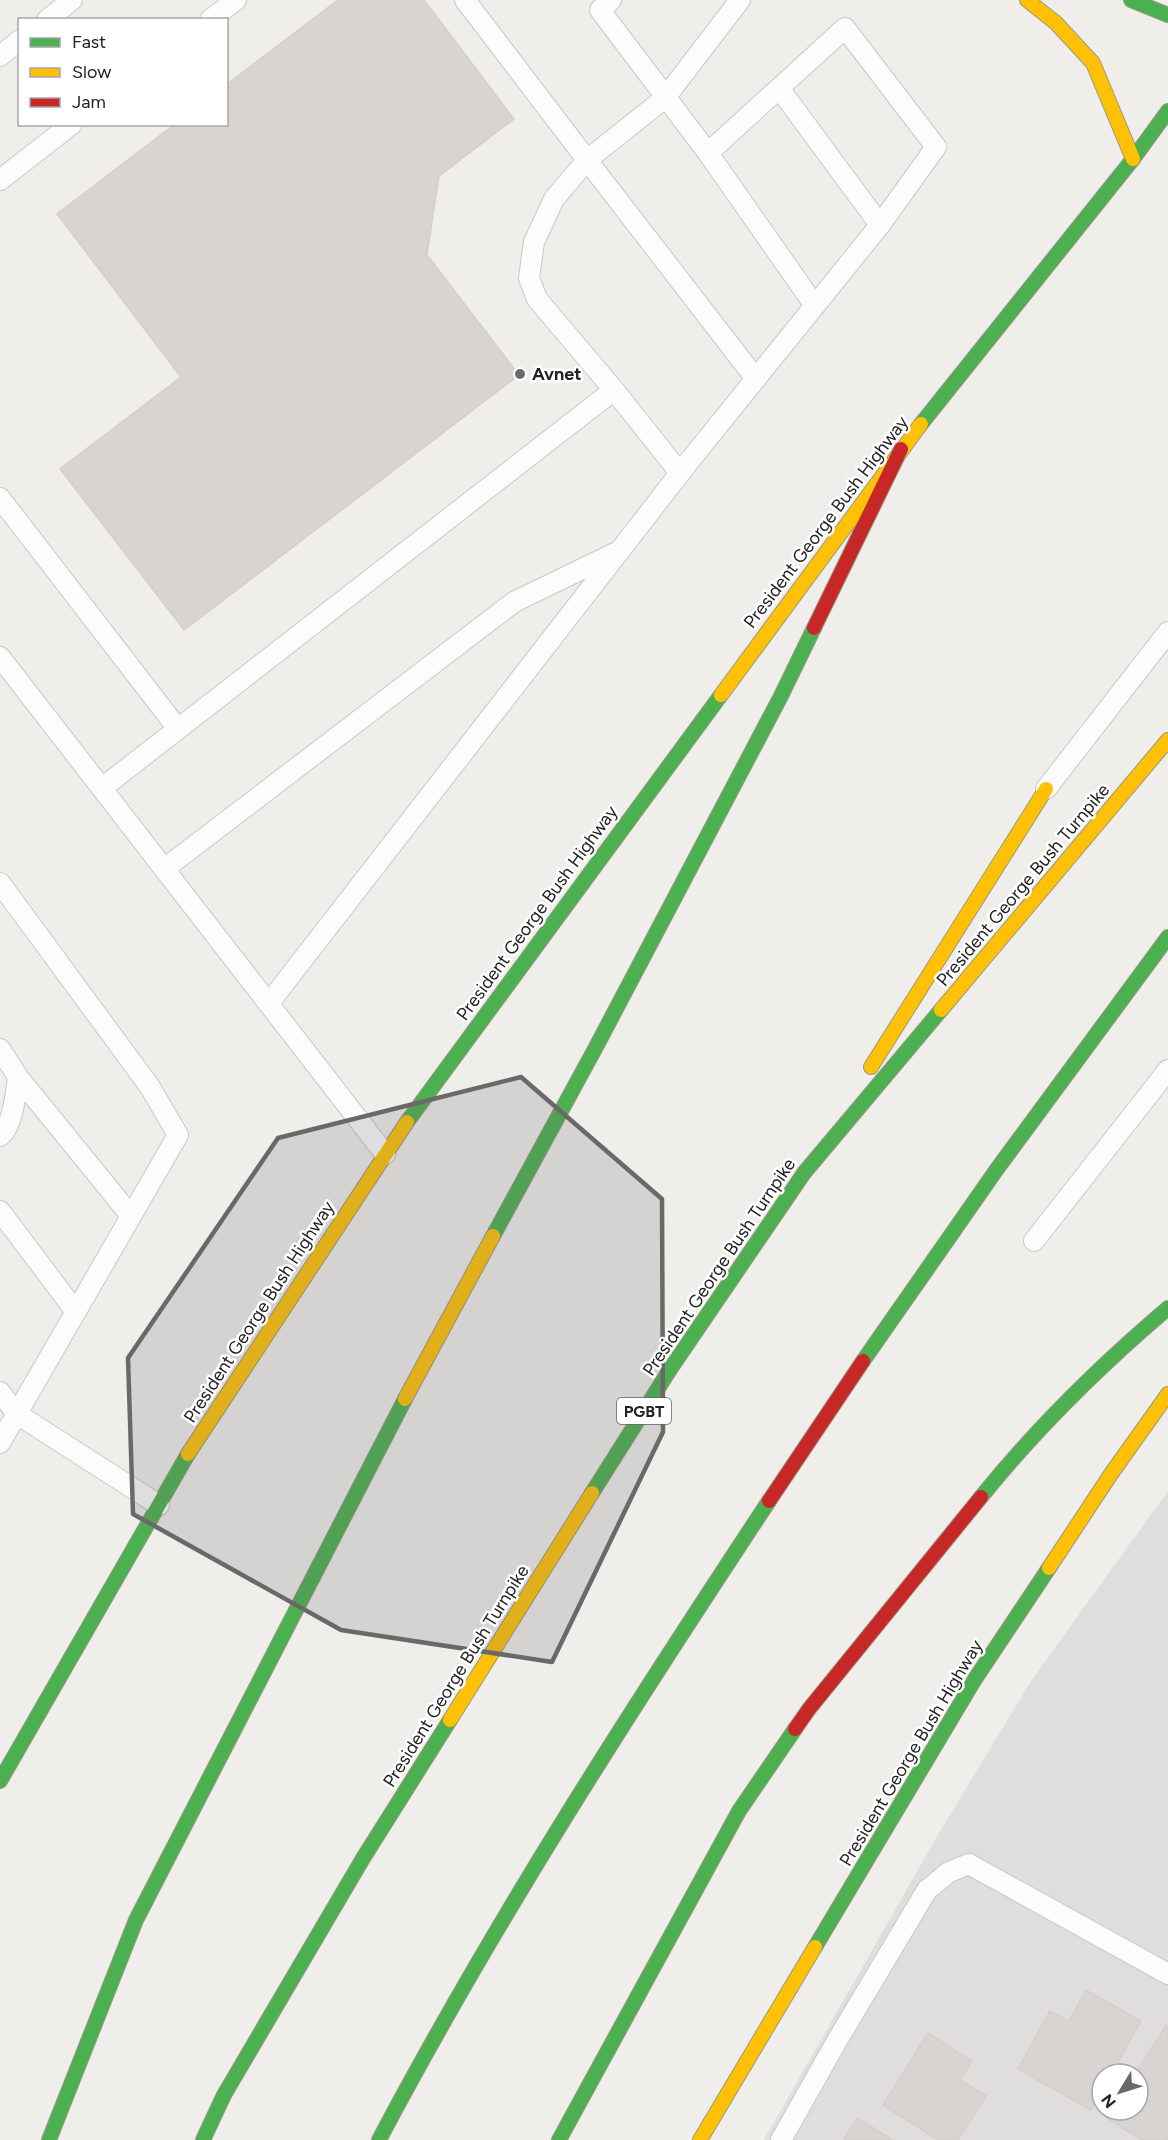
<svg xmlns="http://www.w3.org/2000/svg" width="1168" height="2140" viewBox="0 0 1168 2140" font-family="Figtree,sans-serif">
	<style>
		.residential { fill: #dfdedc; fill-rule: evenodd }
		.building { fill: #d7d4d2; stroke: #d3d0cc; stroke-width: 1.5 }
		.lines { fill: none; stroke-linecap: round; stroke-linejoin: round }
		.lane-casing { stroke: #c9c8c7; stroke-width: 22 }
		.fast-casing { stroke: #999a82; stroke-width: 16 }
		.slow-casing { stroke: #999a82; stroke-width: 16 }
		.jam-casing { stroke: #999a82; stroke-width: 16 }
		.lane { stroke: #fdfcfc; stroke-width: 20 }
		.fast { stroke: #4caf50; stroke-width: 14 }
		.slow { stroke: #ffc107; stroke-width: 14 }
		.jam { stroke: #c62828; stroke-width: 14 }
		.marked { fill: #6a6968; fill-opacity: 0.2; stroke: #6a6968; stroke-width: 4.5; stroke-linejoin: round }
		.poi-dot { fill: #6a6968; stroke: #fff; stroke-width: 2 }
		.labels { text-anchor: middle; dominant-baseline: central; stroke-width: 5; stroke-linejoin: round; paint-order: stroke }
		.shield { fill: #fff; stroke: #646464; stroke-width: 1.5 }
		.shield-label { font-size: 16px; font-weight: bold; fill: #222 }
		.poi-label { font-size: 18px; font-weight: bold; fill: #222; stroke: #fff; text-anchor: start }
		.street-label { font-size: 18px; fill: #222; stroke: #fff }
	</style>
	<rect width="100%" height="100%" fill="#f0eeeb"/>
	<path class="residential" d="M1168 1491V2140H764L936 1838 1031 1681ZM1102 2074H1138V2110H1102Z"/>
	<path class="building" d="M338 0H424L514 119 439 176 427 255 519 375 184 630 60 469 181 377 57 214 175 124H226V85Z
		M1086 1990 1141 2021 1111 2074H1102V2091L1091 2110 1018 2069 1050 2011 1069 2021Z
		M1166 2026 1168 2027V2140H1141L1107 2118 1112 2110H1138V2074H1135Z
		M928 2033 972 2061 960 2080 986 2096 958 2140H938L883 2105Z
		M857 2118 893 2140H844Z"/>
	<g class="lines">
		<defs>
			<path id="lane" d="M465 0 587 160 665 98 740 0
				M47 20 72 0
				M210 20 236 0
				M0 56 20 40
				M779 88 880 225
				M708 153 815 306
				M0 180 72 124
				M614 390 537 299 529 278 534 242 554 199 587 160 756 379
				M0 498 178 729 614 390 680 473
				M0 657 385 1154
				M102 788 178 729
				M1046 789 1168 632
				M164 869 514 602 615 553
				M0 883 150 1087 178 1135 0 1443
				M269 1003 687 464 880 225 936 147 845 28 708 153 600 10 611 0
				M0 1049 18 1077C16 1093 13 1126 0 1136
				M18 1077 131 1216
				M0 1211 76 1312
				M1034 1241 1168 1070
				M0 1392 17 1414 159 1505
				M781 2140 838 2039 927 1890 949 1872 969 1864 1168 1974"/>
			<path id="fast" d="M1131 0 1168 15
				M921 424 1133 159 1168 111
				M407 1122 721 695
				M493 1236 596 1047 781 696 814 628
				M863 1361 997 1169 1168 937
				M592 1493 671 1368 804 1173 941 1010
				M981 1497C1036 1429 1102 1364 1168 1308
				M0 1781 188 1454
				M815 1947 975 1679 1049 1568
				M49 2140 136 1920 405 1399
				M203 2140 224 2095 362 1860 450 1720
				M379 2140C496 1919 631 1710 769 1501
				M559 2140 739 1811 795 1729"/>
			<path id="slow" d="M1027 0 1056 23 1093 63 1133 159
				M721 695 921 424
				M941 1010 1168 740
				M871 1067 1046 789
				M405 1399 493 1236
				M188 1454 407 1122
				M1049 1568 1111 1474 1168 1394
				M450 1720 592 1493
				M700 2140 815 1947"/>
			<path id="jam" d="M814 628 901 449
				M769 1501 863 1361
				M795 1729 809 1709 981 1497"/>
		</defs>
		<use href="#lane" class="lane-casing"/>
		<use href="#fast" class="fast-casing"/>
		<use href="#slow" class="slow-casing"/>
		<use href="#jam" class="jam-casing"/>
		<use href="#lane" class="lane"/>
		<use href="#fast" class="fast"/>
		<use href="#slow" class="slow"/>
		<use href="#jam" class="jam"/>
	</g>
	<path class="marked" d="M521 1077 662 1199 663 1432 552 1662 341 1630 133 1514 128 1358 278 1138Z"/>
	<circle class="poi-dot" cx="520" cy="374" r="6"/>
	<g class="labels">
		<rect class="shield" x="617" y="1398" width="54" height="26" rx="4.5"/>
		<g class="shield-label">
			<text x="644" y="1411">PGBT</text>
		</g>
		<g class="poi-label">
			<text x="532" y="374">Avnet</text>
		</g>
		<g class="street-label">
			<text transform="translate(826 522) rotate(-53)">President George Bush Highway</text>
			<text transform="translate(1023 885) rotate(-50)">President George Bush Turnpike</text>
			<text transform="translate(537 913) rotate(-54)">President George Bush Highway</text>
			<text transform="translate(719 1267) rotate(-56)">President George Bush Turnpike</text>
			<text transform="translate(259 1312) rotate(-57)">President George Bush Highway</text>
			<text transform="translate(456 1676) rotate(-58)">President George Bush Turnpike</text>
			<text transform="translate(911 1753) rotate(-59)">President George Bush Highway</text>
		</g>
	</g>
	<rect x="18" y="18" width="210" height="108" fill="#ffffff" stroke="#a7a7a7" stroke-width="1.5"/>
	<rect x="30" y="38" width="30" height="9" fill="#4caf50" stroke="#a7a7a7" stroke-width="1.5"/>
	<text x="72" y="48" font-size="18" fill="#222222">Fast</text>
	<rect x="30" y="68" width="30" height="9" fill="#ffc107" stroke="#a7a7a7" stroke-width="1.5"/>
	<text x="72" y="78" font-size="18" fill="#222222">Slow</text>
	<rect x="30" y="98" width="30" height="9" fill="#c62828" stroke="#a7a7a7" stroke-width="1.5"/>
	<text x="72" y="108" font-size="18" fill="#222222">Jam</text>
	<g transform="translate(1120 2092) rotate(232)"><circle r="28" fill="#ffffff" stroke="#a7a7a7" stroke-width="1.5"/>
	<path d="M0-4.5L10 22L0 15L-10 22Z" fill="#6a6968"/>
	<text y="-9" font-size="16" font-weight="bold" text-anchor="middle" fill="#222222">N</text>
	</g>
</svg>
